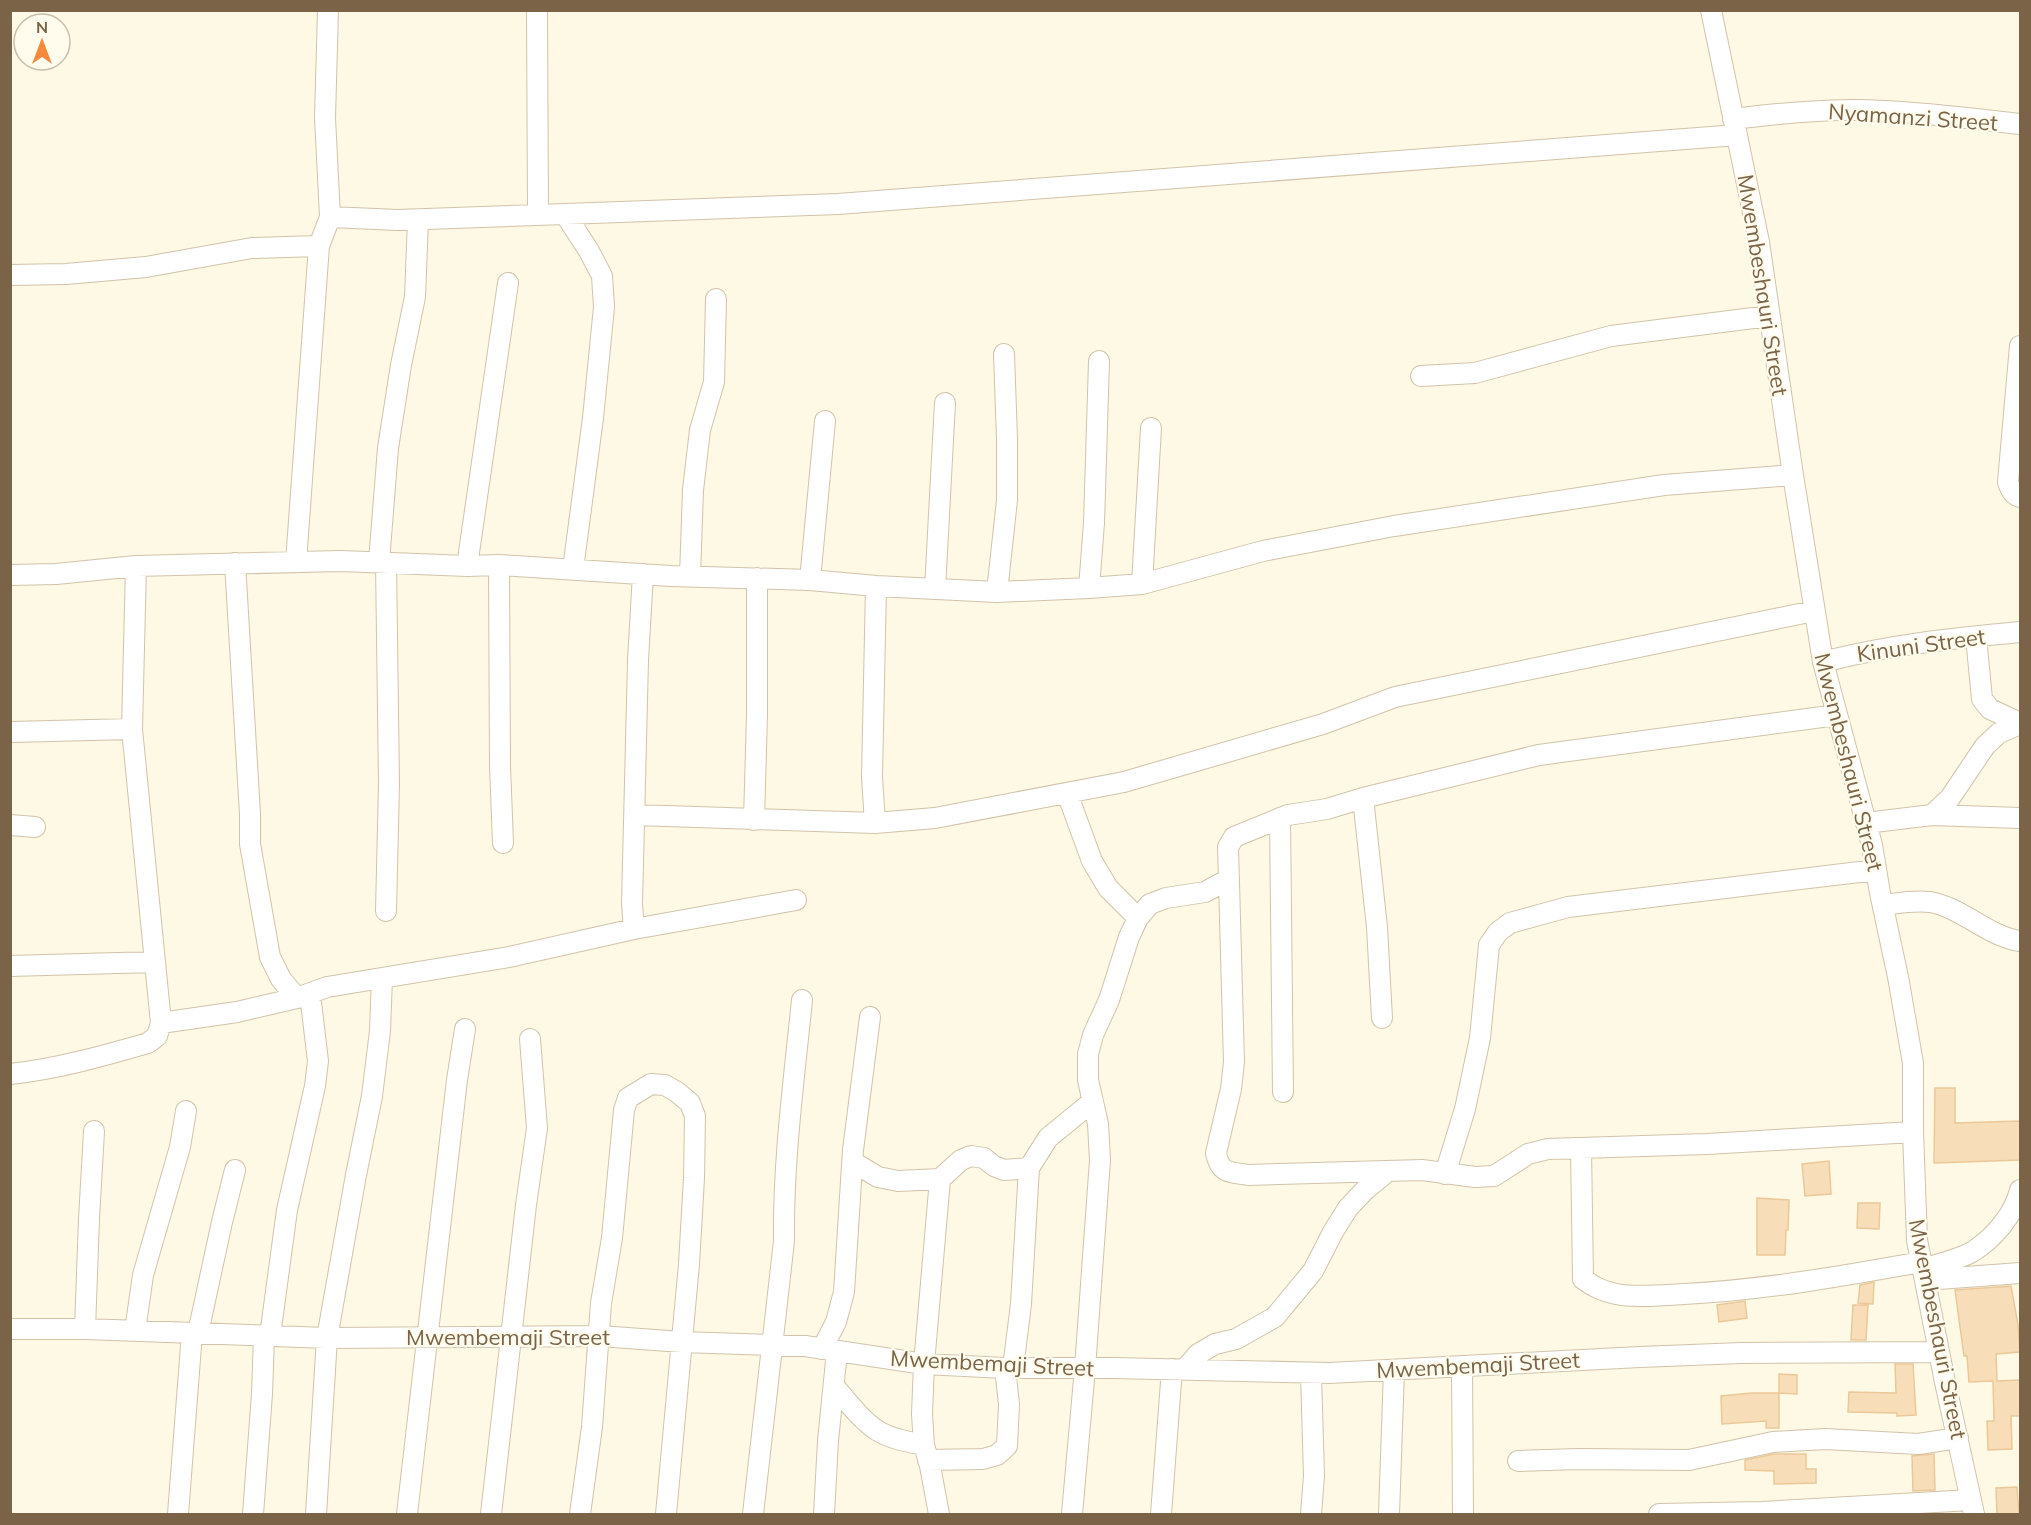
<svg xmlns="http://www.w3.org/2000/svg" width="2031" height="1525" viewBox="0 0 2031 1525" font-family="Mulish,sans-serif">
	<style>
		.building { fill: #f7deb9; stroke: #ebc898; stroke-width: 1.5 }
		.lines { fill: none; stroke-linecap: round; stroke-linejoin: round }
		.minor-casing { stroke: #d1c3a9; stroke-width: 22 }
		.minor { stroke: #fff; stroke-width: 20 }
		.labels { text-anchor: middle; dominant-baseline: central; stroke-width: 4.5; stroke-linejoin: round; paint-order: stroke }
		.street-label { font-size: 22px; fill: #7a6347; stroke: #fffbed }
	</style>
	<rect width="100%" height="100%" fill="#fef9e4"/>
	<path class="building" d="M1935 1088H1955V1123L2020 1121V1160L1934 1163Z
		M1829 1161 1831 1194 1805 1196 1802 1164Z
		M1757 1198 1789 1200 1788 1230H1786L1785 1255H1757Z
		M1858 1203H1880L1879 1229 1857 1228Z
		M1874 1282 1873 1304 1858 1303 1860 1285Z
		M2011 1286 2018 1325 2020 1352 1996 1354 1997 1381 2020 1380V1416H2011L2012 1449 1988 1450 1987 1421H1994L1993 1381 1969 1382 1967 1356H1964L1955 1290Z
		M1745 1301 1747 1318 1719 1322 1717 1305Z
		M1853 1305H1868L1866 1340H1851Z
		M1895 1364H1913L1916 1415 1897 1416V1413L1848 1412 1849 1392 1896 1393Z
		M1779 1374 1797 1375V1394L1779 1393V1428H1766V1421L1722 1424 1721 1396 1752 1393H1779Z
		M1774 1454H1806V1469H1816V1483L1774 1484V1471L1745 1470V1460Z
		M1934 1454 1935 1490 1913 1491 1912 1456Z
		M2017 1487 2019 1515H1997L1996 1488Z"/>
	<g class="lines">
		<defs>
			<path id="minor" d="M537 10 538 214
				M1711 10 1759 242 1793 475 1823 662 1872 845 1880 893 1898 977 1913 1063V1132L1917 1240 1945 1382 1974 1514
				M1733 119C1783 113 1834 108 1884 111 1930 113 1975 119 2020 124
				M330 217 398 220 565 214
				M10 275 66 274 146 267 252 248 319 246
				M2020 346 2008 482C2010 489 2013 495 2020 497
				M1421 376 1475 373 1611 336 1769 316
				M296 562 319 246 330 217 325 118 328 10
				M379 562 388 448 401 365 415 297 418 220
				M386 562 389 784 386 911
				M235 563 250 814V844L270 957 281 979 297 998
				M499 565 500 766 503 843
				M467 566 508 283
				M573 569 593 418 604 307 602 276 589 251 565 214 838 204 1737 135
				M10 575 56 574 136 566 341 561 467 566 499 565 671 576 810 580 876 586 997 592 1089 588 1142 584 1263 551 1394 526 1664 485 1793 475
				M690 576 693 490 700 430 714 382 716 299
				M810 580 825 421
				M1142 584 1151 428
				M1089 588 1094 523 1099 361
				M935 589 945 403
				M997 592 1007 500V439L1004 354
				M1976 637 1982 699 1990 709 2020 723
				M1823 662C1888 645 1954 638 2020 632
				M1837 715 1539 755 1363 798 1327 809 1288 815 1234 837 1228 847 1234 1062 1231 1089 1216 1153C1220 1174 1230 1172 1248 1175L1422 1170 1475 1177 1494 1176 1528 1154 1548 1149 1707 1144 1913 1132
				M10 732 132 729
				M1067 793 1092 861 1108 888 1138 918
				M1363 798 1377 927 1382 1018
				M636 815 875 823 935 818 1124 782 1323 724 1395 697 1814 611
				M1932 815 1950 798 1985 746 1999 733 2020 724
				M1280 818 1283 1092
				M754 820 757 715V578
				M875 823 872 777 876 586
				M1866 823 1932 815 2020 818
				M10 825 35 827
				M1883 905C1899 903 1914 900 1930 902 1963 908 1987 936 2020 941
				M634 929 632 904 638 660 643 574
				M10 966 155 962
				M161 1023 237 1012 297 998 327 987 509 957 634 929 796 900
				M10 1074C57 1069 103 1056 148 1043L157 1036 161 1023 132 729 136 566
				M1581 1148 1583 1279C1594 1287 1602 1291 1616 1294 1635 1298 1664 1295 1684 1294 1764 1290 1843 1276 1921 1262
				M853 1162 878 1177 898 1181 940 1179 961 1160 971 1156 984 1158 994 1166 1004 1170 1029 1168
				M1445 1174 1465 1109 1480 1038 1489 945 1498 932 1510 923 1568 907 1876 870
				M1923 1269C1939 1264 1957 1260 1972 1252 1993 1239 2014 1215 2020 1190
				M1925 1280 2020 1273
				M10 1329H85L327 1338 600 1336 682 1342 805 1346 924 1364 1005 1368H1114L1329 1373 1640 1357 1741 1353 1939 1352
				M85 1329 89 1219 94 1131
				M135 1331 143 1275 180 1147 186 1111
				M198 1333 222 1222 235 1170
				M270 1336 287 1210 315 1086 318 1061 310 994
				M822 1349 836 1322 844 1292 853 1150 870 1017
				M1462 1366 1463 1514
				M1013 1368 1021 1304 1029 1168 1048 1138 1093 1101
				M1185 1369 1198 1354 1215 1344 1236 1339 1275 1317 1313 1271 1333 1232 1348 1208 1365 1190 1388 1171
				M1311 1373 1314 1476 1311 1514
				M834 1386C847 1401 861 1420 878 1431 891 1439 909 1442 924 1445
				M928 1460 983 1459 997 1455 1007 1446 1009 1404 1005 1368
				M1518 1461 1578 1459 1689 1460 1773 1442 1825 1439 1918 1444 1958 1438
				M178 1514 192 1333
				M253 1514 262 1394 264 1336
				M316 1514 327 1338 356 1175 372 1096 380 1031 382 978
				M407 1514 457 1080 465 1029
				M491 1514 526 1205 537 1128 530 1039
				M580 1514 592 1427 601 1303 612 1238 624 1110 628 1098 651 1084 665 1085 677 1092 690 1103 695 1116 694 1178 689 1264 666 1514
				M753 1514 784 1241C783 1160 794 1080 802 1000
				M824 1514 828 1441 837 1351
				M939 1514 930 1466 924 1445 922 1414 924 1364 940 1179
				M1072 1514 1085 1368 1100 1160 1098 1124 1088 1080V1054L1093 1035 1109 1000 1129 937 1138 918 1150 904 1166 898 1205 892 1229 879
				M1161 1514 1172 1369
				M1389 1514 1394 1370
				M1659 1514 1762 1512 1971 1500"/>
		</defs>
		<use href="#minor" class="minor-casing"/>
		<use href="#minor" class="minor"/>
	</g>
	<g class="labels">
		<g class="street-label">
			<text transform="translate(1913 117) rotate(4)">Nyamanzi Street</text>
			<text transform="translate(1763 285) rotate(81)">Mwembeshauri Street</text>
			<text transform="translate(1921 645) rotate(-8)">Kinuni Street</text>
			<text transform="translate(1849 762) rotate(76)">Mwembeshauri Street</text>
			<text transform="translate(1938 1329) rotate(79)">Mwembeshauri Street</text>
			<text x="508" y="1337">Mwembemaji Street</text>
			<text transform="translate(992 1363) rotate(3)">Mwembemaji Street</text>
			<text transform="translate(1478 1365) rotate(-3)">Mwembemaji Street</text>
		</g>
	</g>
	<rect width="2031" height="1525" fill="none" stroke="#7a6347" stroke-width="24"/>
	<g transform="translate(42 42)"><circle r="28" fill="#fffbed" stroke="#cabeab" stroke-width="1.5"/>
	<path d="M0-4.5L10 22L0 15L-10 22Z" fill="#f58a3d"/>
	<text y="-9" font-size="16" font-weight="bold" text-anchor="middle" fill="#7a6347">N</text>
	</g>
</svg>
